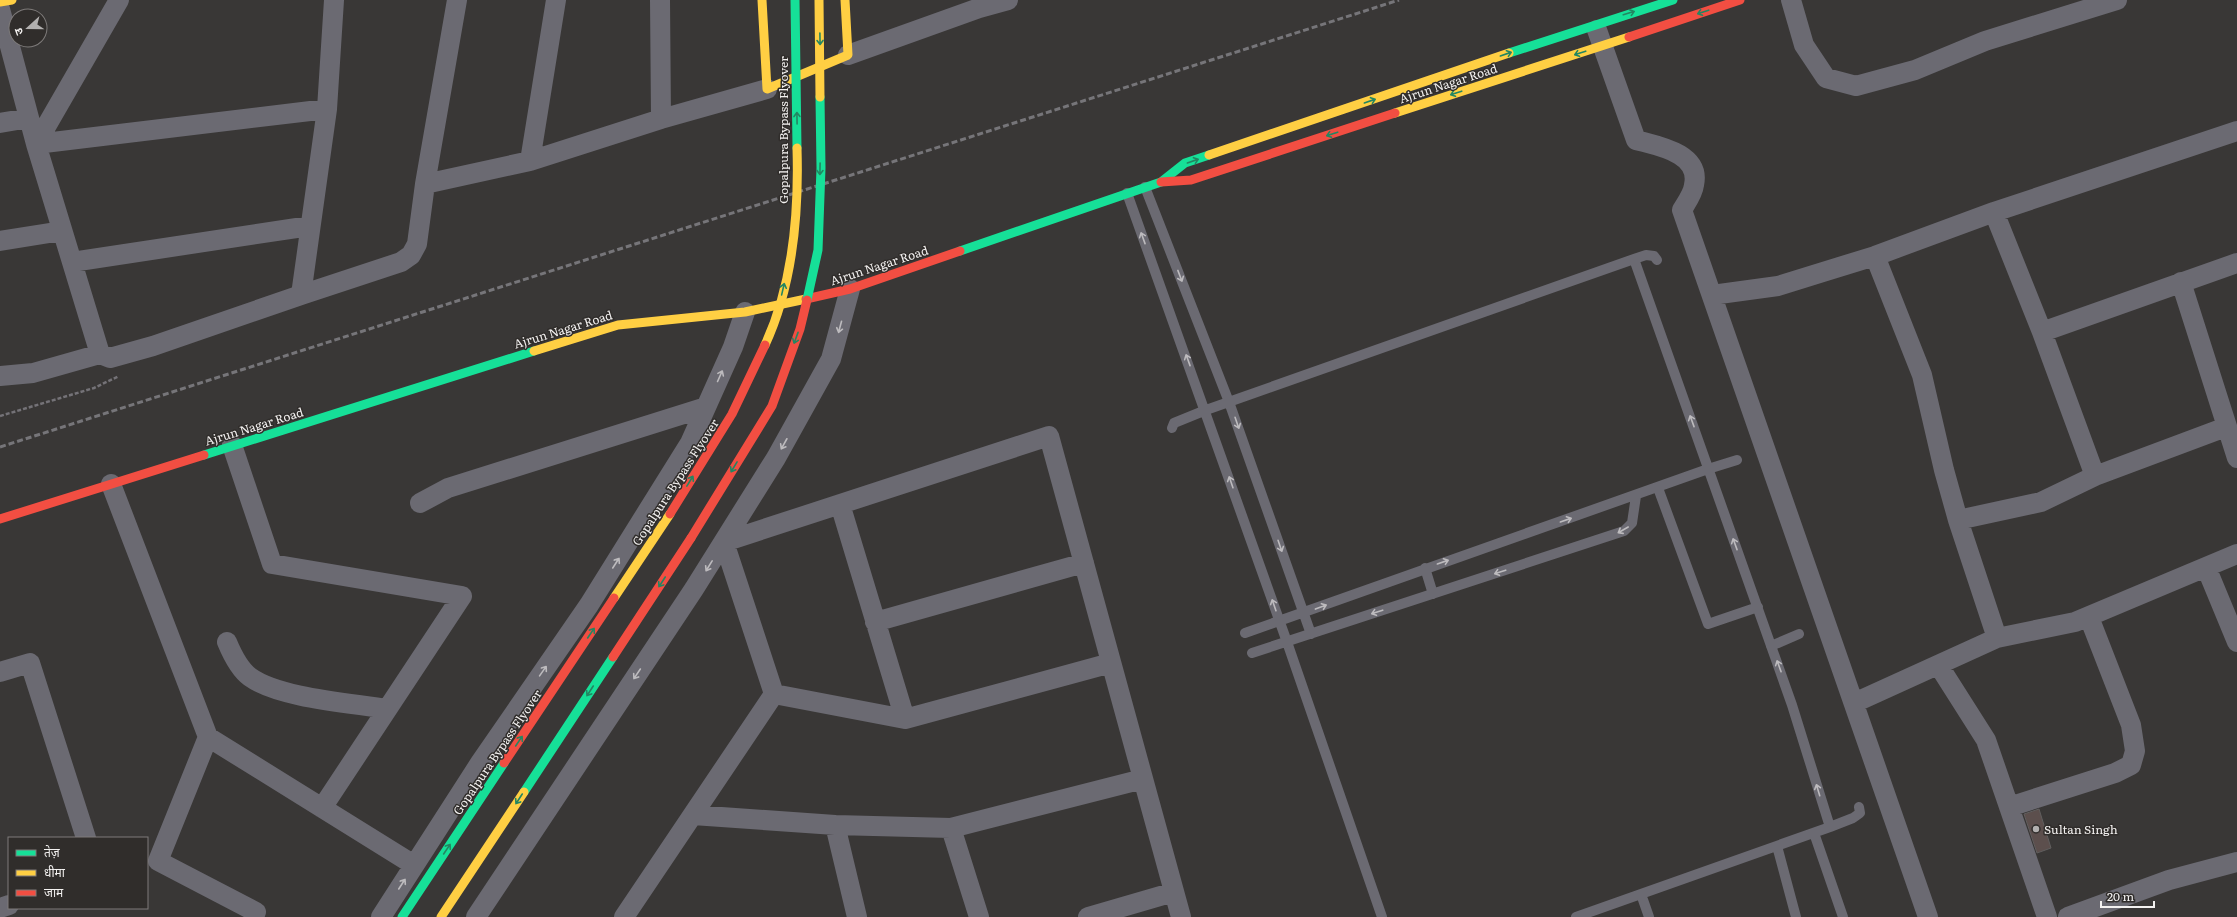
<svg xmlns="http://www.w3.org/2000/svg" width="2237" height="917" viewBox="0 0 2237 917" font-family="Literata,'Noto Sans Devanagari',serif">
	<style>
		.building { fill: #5c4f4d; stroke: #605e5e }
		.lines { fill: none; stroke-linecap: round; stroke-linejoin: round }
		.path { stroke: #747277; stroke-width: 2.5; stroke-dasharray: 4 2; stroke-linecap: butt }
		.lane { stroke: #6b6a72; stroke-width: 10 }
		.street { stroke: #6b6a72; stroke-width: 20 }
		.fast { stroke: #16e098; stroke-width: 9 }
		.slow { stroke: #ffcf43; stroke-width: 9 }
		.jam { stroke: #f24e42; stroke-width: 9 }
		.rail { stroke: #767579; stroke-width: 3; stroke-dasharray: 6 3; stroke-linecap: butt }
		.fast-bridge { stroke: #16e098; stroke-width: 9 }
		.slow-bridge { stroke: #ffcf43; stroke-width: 9 }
		.jam-bridge { stroke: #f24e42; stroke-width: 9 }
		.oneway { stroke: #238662 }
		.oneway2 { stroke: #bdbbbe }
		.poi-dot { fill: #b2b0af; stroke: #302d2b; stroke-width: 1.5 }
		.labels { text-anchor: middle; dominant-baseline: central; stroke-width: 3; stroke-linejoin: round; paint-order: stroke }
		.street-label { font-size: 12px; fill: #f3f1f0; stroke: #302d2b }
		.poi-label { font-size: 12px; fill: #f3f1f0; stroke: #302d2b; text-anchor: start }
	</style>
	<rect width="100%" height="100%" fill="#393736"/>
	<path class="building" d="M2039 809 2051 848 2037 853 2024 814Z"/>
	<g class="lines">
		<path class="path" d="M0 416 94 388 119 376"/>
		<path class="lane" d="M1145 187 1229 402 1311 634
			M1127 193 1287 642 1382 917
			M1634 259 1792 705 1830 827
			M1172 428 1174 423 1206 410 1634 259 1646 255 1654 256 1657 260
			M1658 488 1708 624 1758 607
			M1425 568 1433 594
			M1245 633 1708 469 1737 460
			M1771 646 1799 634
			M1252 653 1624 531 1632 523 1636 496
			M1814 833 1843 917
			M1777 846 1796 917
			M1641 894 1649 917
			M1576 917 1830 827 1853 818 1860 813 1859 807"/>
		<path class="street" d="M119 0 36 144 327 109
			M660 0 661 119
			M1791 0 1804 45 1826 78 1856 86 1915 70 1985 41 2117 0
			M0 9 36 144 100 354 110 358 153 346 301 295 327 109 334 0
			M1597 30 1636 140C1658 146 1701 153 1694 185 1693 194 1686 203 1682 210L1928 917
			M848 55 979 8 1008 0
			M0 123 29 118
			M530 161 556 0
			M425 184 530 161 661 119 767 89
			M1994 212 2042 332 2095 476
			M0 241 62 231
			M1875 256 1922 375 1944 470 1958 520 1997 638
			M72 262 310 226
			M2181 282 2237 458
			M301 295 401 262 411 255 417 244 425 184 457 0
			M1712 295 1778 286 1823 272 1875 256 1994 212 2237 131
			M2042 332 2237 263
			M0 376 33 373 100 354
			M232 445 272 564 462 596 322 808
			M111 484 208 737 414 865
			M420 503 448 488 706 407
			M840 504 905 719
			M1958 520 2041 502 2095 476 2226 427
			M2206 567 2237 642
			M875 622 1084 563
			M227 642C232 654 239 669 250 677 279 698 351 703 387 709
			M1939 666 1986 740 2047 917
			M0 672 30 663 86 838
			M774 694 905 719 1111 663
			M1854 703 1997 638 2075 622 2237 554
			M2009 807 2115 773 2131 765 2135 751 2131 725 2089 617
			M693 815 835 825 857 917
			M835 825 951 828 1143 779
			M951 828 979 917
			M158 861 208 737
			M158 861 256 912 253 917
			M0 908 9 905
			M381 917 480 763 589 605 690 443 733 347 745 312
			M476 917 694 589 776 458 831 359 850 289
			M624 917 774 694 724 542 1049 436 1181 917
			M1088 917 1174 892
			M2068 917 2169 880 2237 862"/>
		<path class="fast" d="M1509 53 1673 0
			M960 251 1161 182 1185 163 1209 155
			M204 455 534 351
			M524 792 613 657
			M402 917 504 763"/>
		<path class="slow" d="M762 0 767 89 848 55 845 0
			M0 2 12 0
			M1395 113 1629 37
			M1209 155 1509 53
			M534 351 618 325 745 312 806 299
			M614 598 670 514
			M441 917 524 792"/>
		<path class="jam" d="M1629 37 1740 0
			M1161 182 1191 180 1395 113
			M806 299 850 289 960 251
			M0 519 204 455
			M613 657 691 538
			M504 763 614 598"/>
		<path class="rail" d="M0 447 1399 0"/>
		<path class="fast-bridge" d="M795 0 797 148
			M807 300 818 250 821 168 820 97"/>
		<path class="slow-bridge" d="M819 0 820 97
			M765 345C793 285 799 213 797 148"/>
		<path class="jam-bridge" d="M670 514 732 414 765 345
			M691 538 772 406 800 329 807 300"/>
	</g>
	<defs><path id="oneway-shaft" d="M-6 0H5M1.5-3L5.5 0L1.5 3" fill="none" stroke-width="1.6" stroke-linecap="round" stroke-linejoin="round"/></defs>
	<g class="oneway">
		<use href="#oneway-shaft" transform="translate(1703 12) rotate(162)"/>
		<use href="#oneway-shaft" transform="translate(1629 13) rotate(-17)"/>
		<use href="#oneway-shaft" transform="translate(820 39) rotate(89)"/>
		<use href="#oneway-shaft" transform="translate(1580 53) rotate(162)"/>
		<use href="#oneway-shaft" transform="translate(1506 54) rotate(-19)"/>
		<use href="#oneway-shaft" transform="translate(1456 93) rotate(162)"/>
		<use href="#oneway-shaft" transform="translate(1370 101) rotate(-19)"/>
		<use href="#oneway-shaft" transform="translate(797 118) rotate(-91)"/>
		<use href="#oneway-shaft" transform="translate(1332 134) rotate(162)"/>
		<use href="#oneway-shaft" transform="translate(1193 161) rotate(-19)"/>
		<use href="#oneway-shaft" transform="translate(820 169) rotate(91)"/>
		<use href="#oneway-shaft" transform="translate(783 289) rotate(-77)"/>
		<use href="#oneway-shaft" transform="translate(796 338) rotate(110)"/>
		<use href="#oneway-shaft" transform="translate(734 467) rotate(121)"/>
		<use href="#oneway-shaft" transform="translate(690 481) rotate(-58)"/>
		<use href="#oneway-shaft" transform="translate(662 582) rotate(123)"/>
		<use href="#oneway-shaft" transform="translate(591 633) rotate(-56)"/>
		<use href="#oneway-shaft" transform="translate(590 691) rotate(123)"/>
		<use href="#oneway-shaft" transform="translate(519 741) rotate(-56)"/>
		<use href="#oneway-shaft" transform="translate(519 799) rotate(123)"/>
		<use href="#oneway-shaft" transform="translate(447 849) rotate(-56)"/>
	</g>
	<g class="oneway2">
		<use href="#oneway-shaft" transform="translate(1143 238) rotate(-110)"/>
		<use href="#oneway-shaft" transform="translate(1180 276) rotate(69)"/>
		<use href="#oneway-shaft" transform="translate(840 327) rotate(105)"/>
		<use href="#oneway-shaft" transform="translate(1188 360) rotate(-110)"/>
		<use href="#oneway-shaft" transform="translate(720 376) rotate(-66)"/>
		<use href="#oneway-shaft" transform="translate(1692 421) rotate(-110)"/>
		<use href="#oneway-shaft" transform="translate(1237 423) rotate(71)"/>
		<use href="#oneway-shaft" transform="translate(784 444) rotate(119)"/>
		<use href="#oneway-shaft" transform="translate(1231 482) rotate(-109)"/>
		<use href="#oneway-shaft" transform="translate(1566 520) rotate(-19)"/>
		<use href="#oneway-shaft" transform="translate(1623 530) rotate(150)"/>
		<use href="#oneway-shaft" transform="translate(1735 544) rotate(-110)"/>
		<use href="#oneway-shaft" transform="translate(1280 546) rotate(71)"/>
		<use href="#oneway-shaft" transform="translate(1443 562) rotate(-19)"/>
		<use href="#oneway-shaft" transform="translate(616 563) rotate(-57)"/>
		<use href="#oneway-shaft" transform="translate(709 566) rotate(122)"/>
		<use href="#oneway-shaft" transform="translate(1500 572) rotate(162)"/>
		<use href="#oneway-shaft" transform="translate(1274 605) rotate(-109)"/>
		<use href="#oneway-shaft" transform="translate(1321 607) rotate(-20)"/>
		<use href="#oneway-shaft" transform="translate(1377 612) rotate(162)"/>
		<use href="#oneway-shaft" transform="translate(1779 666) rotate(-110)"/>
		<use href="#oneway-shaft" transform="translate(543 671) rotate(-55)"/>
		<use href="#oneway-shaft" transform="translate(637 674) rotate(124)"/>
		<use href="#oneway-shaft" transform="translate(1818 790) rotate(-107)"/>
		<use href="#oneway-shaft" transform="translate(402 884) rotate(-57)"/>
	</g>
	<circle class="poi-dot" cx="2036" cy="829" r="4"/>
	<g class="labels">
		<g class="street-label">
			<text transform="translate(1448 83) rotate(-18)">Ajrun Nagar Road</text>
			<text transform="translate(783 130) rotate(-90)">Gopalpura Bypass Flyover</text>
			<text transform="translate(879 265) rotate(-18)">Ajrun Nagar Road</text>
			<text transform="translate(563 329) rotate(-17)">Ajrun Nagar Road</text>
			<text transform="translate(254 426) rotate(-17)">Ajrun Nagar Road</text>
			<text transform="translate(675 482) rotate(-57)">Gopalpura Bypass Flyover</text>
			<text transform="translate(497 752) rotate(-56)">Gopalpura Bypass Flyover</text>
		</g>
		<g class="poi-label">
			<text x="2044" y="829">Sultan Singh</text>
		</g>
	</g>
	<rect x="8" y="837" width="140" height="72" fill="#302d2b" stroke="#7e7b7a"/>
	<rect x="16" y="850" width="20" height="6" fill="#16e098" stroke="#7e7b7a"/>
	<text x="44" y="857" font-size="12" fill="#f3f1f0">तेज़</text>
	<rect x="16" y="870" width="20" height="6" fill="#ffcf43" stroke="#7e7b7a"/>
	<text x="44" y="877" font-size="12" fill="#f3f1f0">धीमा</text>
	<rect x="16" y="890" width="20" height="6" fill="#f24e42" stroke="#7e7b7a"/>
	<text x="44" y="897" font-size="12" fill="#f3f1f0">जाम</text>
	<g transform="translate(28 28) rotate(249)"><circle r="19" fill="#302d2b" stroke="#7e7b7a"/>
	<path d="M0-3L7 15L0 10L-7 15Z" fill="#b2b0af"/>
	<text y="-6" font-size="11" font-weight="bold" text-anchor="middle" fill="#f3f1f0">उ</text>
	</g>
	<path d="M2101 901v6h53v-6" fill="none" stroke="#f3f1f0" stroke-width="2"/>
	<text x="2107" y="901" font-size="12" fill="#f3f1f0" stroke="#302d2b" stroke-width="3" paint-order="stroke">20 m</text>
</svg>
